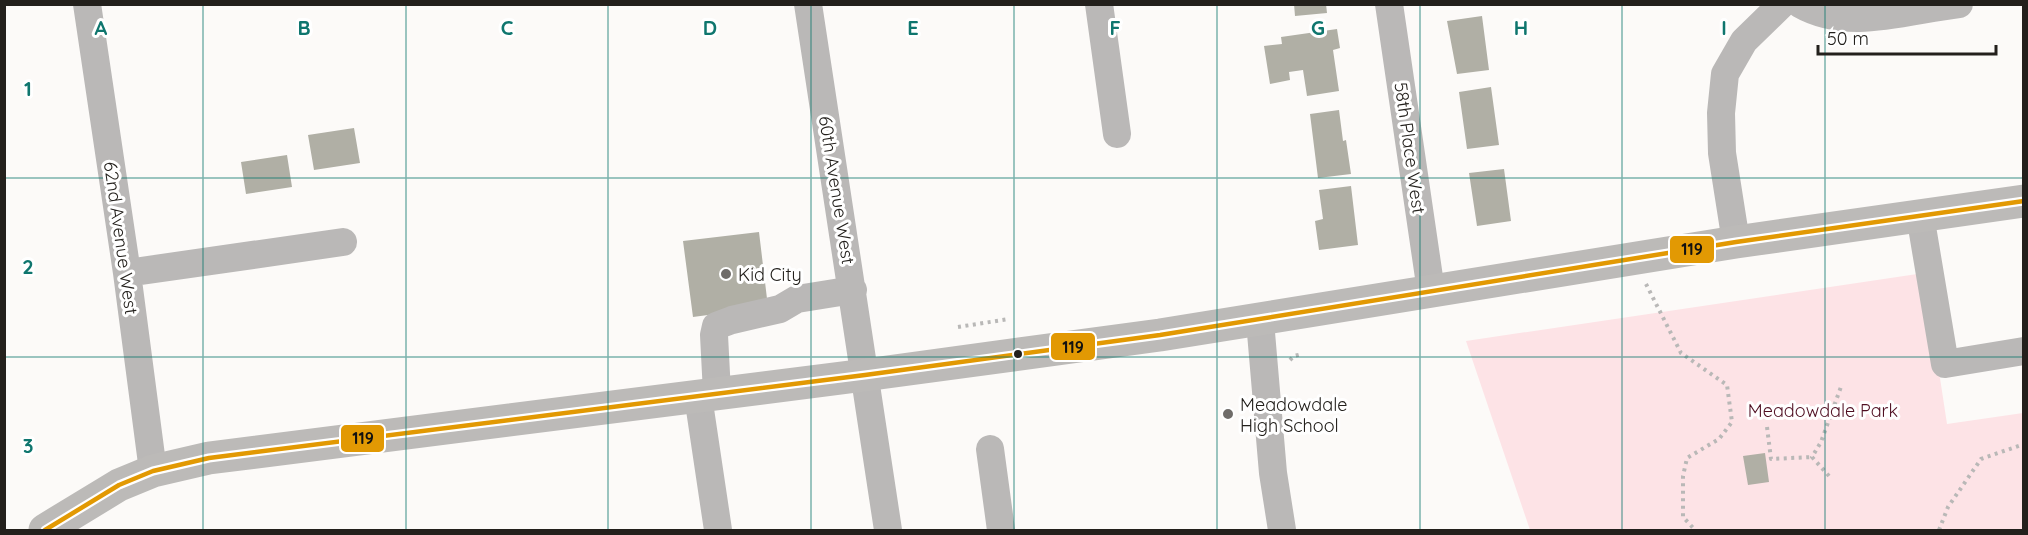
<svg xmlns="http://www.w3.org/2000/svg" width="2028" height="535" viewBox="0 0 2028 535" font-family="Quicksand,sans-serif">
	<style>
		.green { fill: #fde3e6 }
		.building { fill: #b0afa5 }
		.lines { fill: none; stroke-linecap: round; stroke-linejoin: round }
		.path { stroke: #b9b8b7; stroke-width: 4; stroke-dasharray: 3 4.5; stroke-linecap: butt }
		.minor { stroke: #bab8b7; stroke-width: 28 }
		.major { stroke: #bcbab8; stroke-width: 33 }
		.bus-1-casing { stroke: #fff; stroke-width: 9 }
		.bus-1 { stroke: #e29903; stroke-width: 4.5 }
		.grid { fill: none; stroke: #0f766e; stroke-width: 1.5; stroke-opacity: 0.55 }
		.poi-dot { fill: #6f6c69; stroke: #fff; stroke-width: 2 }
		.bus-dot { fill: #23201c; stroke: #fff; stroke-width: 2 }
		.labels { text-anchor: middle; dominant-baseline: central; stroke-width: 6; stroke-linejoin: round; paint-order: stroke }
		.street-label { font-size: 18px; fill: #23201c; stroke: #fff }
		.poi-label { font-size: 18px; fill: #23201c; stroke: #fff; text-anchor: start }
		.park-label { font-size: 18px; fill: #4f0e21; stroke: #fff }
		.grid-label { font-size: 20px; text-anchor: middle; font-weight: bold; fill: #0f766e; stroke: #fff; stroke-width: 6; stroke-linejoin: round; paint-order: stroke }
		.line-badge { stroke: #fff; stroke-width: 2 }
		.pale-badge-label { font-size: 16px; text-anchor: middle; font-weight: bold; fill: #111 }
	</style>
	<rect width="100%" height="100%" fill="#fcfaf8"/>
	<path class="green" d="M1924 273 1947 424 2023 413V530H1530L1466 341Z"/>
	<path class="building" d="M1294 4H1326L1327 13 1295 16Z
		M1482 16 1489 70 1457 74 1447 21Z
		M1337 29 1340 48 1333 50 1339 91 1307 96 1303 70 1289 72 1290 80 1270 84 1264 46 1282 44 1281 37Z
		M1491 87 1499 145 1467 149 1459 92Z
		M1339 110 1343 141 1346 140 1351 174 1318 178 1310 114Z
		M354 128 360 163 314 170 308 135Z
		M287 155 292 187 246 194 241 162Z
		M1504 169 1511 221 1477 226 1469 173Z
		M1351 186 1358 245 1319 250 1315 221 1323 219 1319 190Z
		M759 232 768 307 693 317 683 241Z
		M1765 453 1769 482 1748 485 1743 456Z"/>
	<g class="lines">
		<path class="path" d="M1646 284 1681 353 1727 385 1732 422 1719 439 1687 458 1683 476V517L1695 530
			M958 327 1009 319
			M1290 360 1294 356 1302 354
			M1767 427 1771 459 1812 457
			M1829 476 1812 457 1821 442 1842 384
			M1939 530 1948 507 1981 459 2024 444"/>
		<path class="minor" d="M87 4 127 273 153 471
			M808 4 888 530
			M1099 4 1117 134
			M1389 4 1431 291
			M1800 4C1849 32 1907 10 1959 4
			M1920 215 1945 364 2024 351
			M1736 242 1722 153 1721 113 1725 74 1744 41 1782 4
			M127 273 343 242
			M1260 321 1273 473 1282 530
			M717 393 714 335 716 326 732 320 780 309 797 299 853 290
			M698 396 718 530
			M990 449 1001 530"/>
		<path class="major" d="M45 530 119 485 153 471 209 458 865 375 1160 335 1736 242 2024 201"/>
		<defs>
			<path id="bus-1" d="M45 530 119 485 153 471 209 458 865 375 1160 335 1736 242 2024 201"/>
		</defs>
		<use href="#bus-1" class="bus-1-casing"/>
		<use href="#bus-1" class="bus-1"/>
	</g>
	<path class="grid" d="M203 4V530M406 4V530M608 4V530M811 4V530M1014 4V530M1217 4V530M1420 4V530M1622 4V530M1825 4V530M4 178H2024M4 357H2024"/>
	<g class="poi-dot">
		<circle cx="726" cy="274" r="6"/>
		<circle cx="1228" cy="414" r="6"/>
	</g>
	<circle class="bus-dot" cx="1018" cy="354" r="5"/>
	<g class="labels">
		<g class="street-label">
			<text transform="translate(1410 148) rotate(82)">58th Place West</text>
			<text transform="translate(837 190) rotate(81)">60th Avenue West</text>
			<text transform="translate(121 238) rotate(82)">62nd Avenue West</text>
		</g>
		<g class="poi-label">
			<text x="738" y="274">Kid City</text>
			<text x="1240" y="404">Meadowdale<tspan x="1240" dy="21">High School</tspan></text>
		</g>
		<g class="park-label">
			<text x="1823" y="410">Meadowdale Park</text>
		</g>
	</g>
	<g class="grid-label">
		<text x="101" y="35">A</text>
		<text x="304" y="35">B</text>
		<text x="507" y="35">C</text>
		<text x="710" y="35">D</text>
		<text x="913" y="35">E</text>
		<text x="1115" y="35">F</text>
		<text x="1318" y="35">G</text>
		<text x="1521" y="35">H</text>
		<text x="1724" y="35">I</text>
		<text x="28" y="96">1</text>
		<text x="28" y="274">2</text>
		<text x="28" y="453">3</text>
	</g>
	<g class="line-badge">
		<rect x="1669" y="235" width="46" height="29" rx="6" fill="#e29903"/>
		<rect x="1050" y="332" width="46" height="29" rx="6" fill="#e29903"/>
		<rect x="340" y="424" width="45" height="29" rx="6" fill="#e29903"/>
	</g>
	<g class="pale-badge-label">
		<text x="1692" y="255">119</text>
		<text x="1073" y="353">119</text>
		<text x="363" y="444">119</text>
	</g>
	<rect width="2028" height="535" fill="none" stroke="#23201c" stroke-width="12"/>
	<path d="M1818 45v9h178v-9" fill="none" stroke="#23201c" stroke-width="3"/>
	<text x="1827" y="45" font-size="18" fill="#23201c" stroke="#ffffff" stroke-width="4.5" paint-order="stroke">50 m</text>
</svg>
